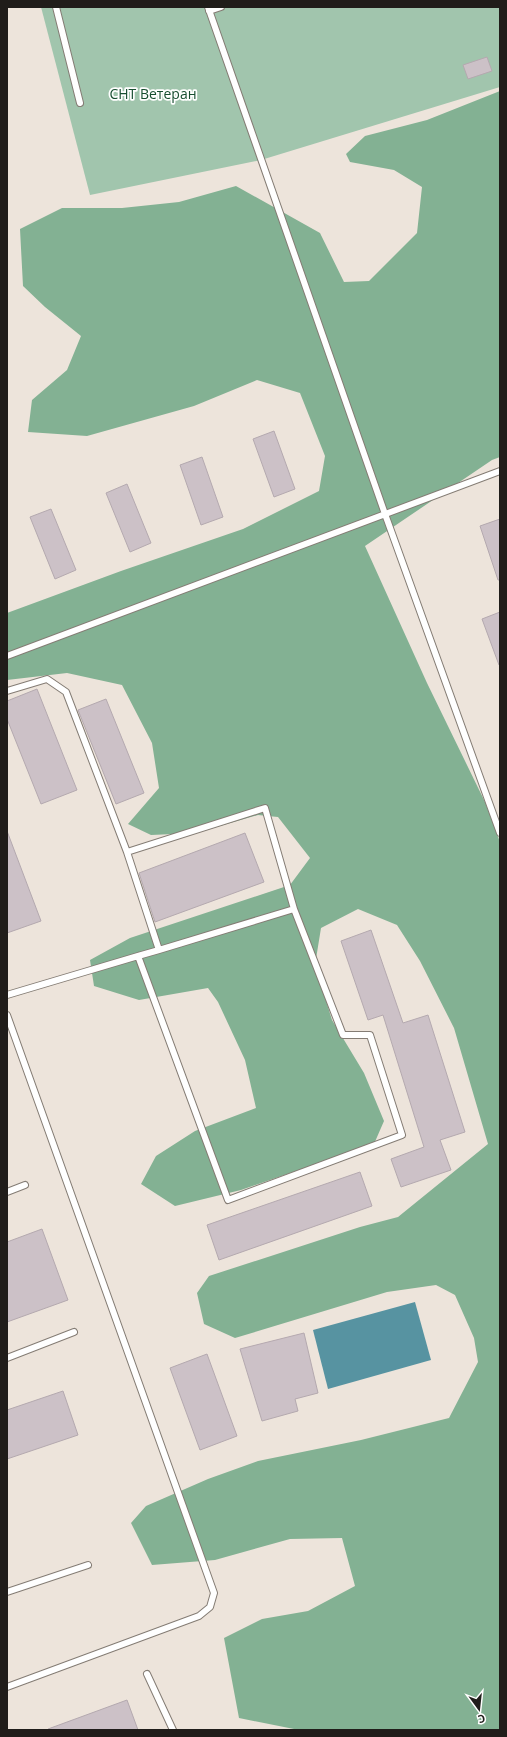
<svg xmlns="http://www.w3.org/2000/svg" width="507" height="1737" viewBox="0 0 507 1737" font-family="'Open Sans',sans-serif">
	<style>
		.green { fill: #a1c5ad }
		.forest { fill: #83b193 }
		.water { fill: #5793a1 }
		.building { fill: #ccc1c7; stroke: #b4a9af }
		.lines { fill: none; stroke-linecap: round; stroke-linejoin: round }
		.lane-casing { stroke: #847c74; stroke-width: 8 }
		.lane { stroke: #fff; stroke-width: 6 }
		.labels { text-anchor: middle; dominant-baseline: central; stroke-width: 3.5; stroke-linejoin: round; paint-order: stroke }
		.park-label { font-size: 14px; fill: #174e30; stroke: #fff }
	</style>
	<rect width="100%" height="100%" fill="#ede4db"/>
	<path class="green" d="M41 7H500V87L261 160 90 195Z"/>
	<path class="forest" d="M500 91V457L492 460 365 546 427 683 485 802 500 842V1730H299L239 1718 224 1638 262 1619 308 1611 355 1586 342 1538 290 1539 215 1560 152 1565 131 1523 146 1506 208 1479 258 1461 361 1440 449 1418 478 1362 474 1338 455 1295 436 1285 387 1292 235 1338 204 1324 197 1293 209 1276 360 1227 398 1217 488 1144 454 1028 420 961 397 925 358 909 321 928 315 965 332 1020 364 1073 384 1121 374 1144 241 1190 175 1206 141 1184 156 1156 195 1131 256 1108 245 1060 218 1002 208 988 139 1000 94 986 90 960 130 938 290 885 310 858 278 817 258 815 196 833 151 835 128 824 159 788 152 743 122 685 67 673 7 680V613L121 571 243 529 319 491 325 456 300 393 257 380 194 406 87 436 28 432 32 400 67 370 81 336 45 307 23 286 20 229 62 208H122L179 202 236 186 320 233 344 282 369 281 417 233 422 187 394 170 350 162 346 154 365 136 427 120Z"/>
	<path class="water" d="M415 1302 431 1360 328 1389 313 1330Z"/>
	<path class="building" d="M487 57 492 71 468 79 463 65Z
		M274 431 295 489 274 497 253 439Z
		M202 457 223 517 201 525 180 465Z
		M127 484 151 543 130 552 106 493Z
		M51 509 76 570 55 579 30 517Z
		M500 519V580H498L480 526Z
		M500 612V665H499L482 619Z
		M37 689 77 790 41 804 7 719V701Z
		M106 699 144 793 116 804 78 710Z
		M7 831 41 921 7 933Z
		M245 833 264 882 155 922 139 873Z
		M371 930 403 1023 428 1015 465 1132 440 1140 451 1170 401 1187 391 1159 424 1147 383 1015 368 1020 341 941Z
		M360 1172 372 1206 219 1260 207 1225Z
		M42 1229 68 1300 7 1322V1242Z
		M304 1333 318 1393 295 1399 298 1411 262 1421 240 1349Z
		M207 1354 237 1436 200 1450 170 1368Z
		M63 1391 78 1435 7 1459V1410Z
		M127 1700 138 1730H48V1729Z"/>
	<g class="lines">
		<defs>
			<path id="lane" d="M56 7 80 103
				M208 7 385 514 500 833
				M209 11 221 7
				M7 656 500 471
				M7 691 47 679 66 692 127 852 159 950
				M127 852 265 808 294 909
				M7 995 138 956 159 950 294 909 343 1035H370L402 1135 228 1200 138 956
				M7 1015 214 1593 210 1607 199 1616 7 1687
				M7 1192 25 1185
				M7 1358 74 1332
				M7 1592 88 1565
				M147 1674 173 1730"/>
		</defs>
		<use href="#lane" class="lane-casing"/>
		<use href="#lane" class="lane"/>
	</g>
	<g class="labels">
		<g class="park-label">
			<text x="153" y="93">СНТ Ветеран</text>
		</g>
	</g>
	<rect width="507" height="1737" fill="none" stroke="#201d1a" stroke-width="16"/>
	<g transform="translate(479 1709) rotate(165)" stroke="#ffffff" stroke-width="3" paint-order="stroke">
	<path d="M0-3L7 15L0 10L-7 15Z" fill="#201d1a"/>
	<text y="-6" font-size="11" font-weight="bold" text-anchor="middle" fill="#201d1a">С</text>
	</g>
</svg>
